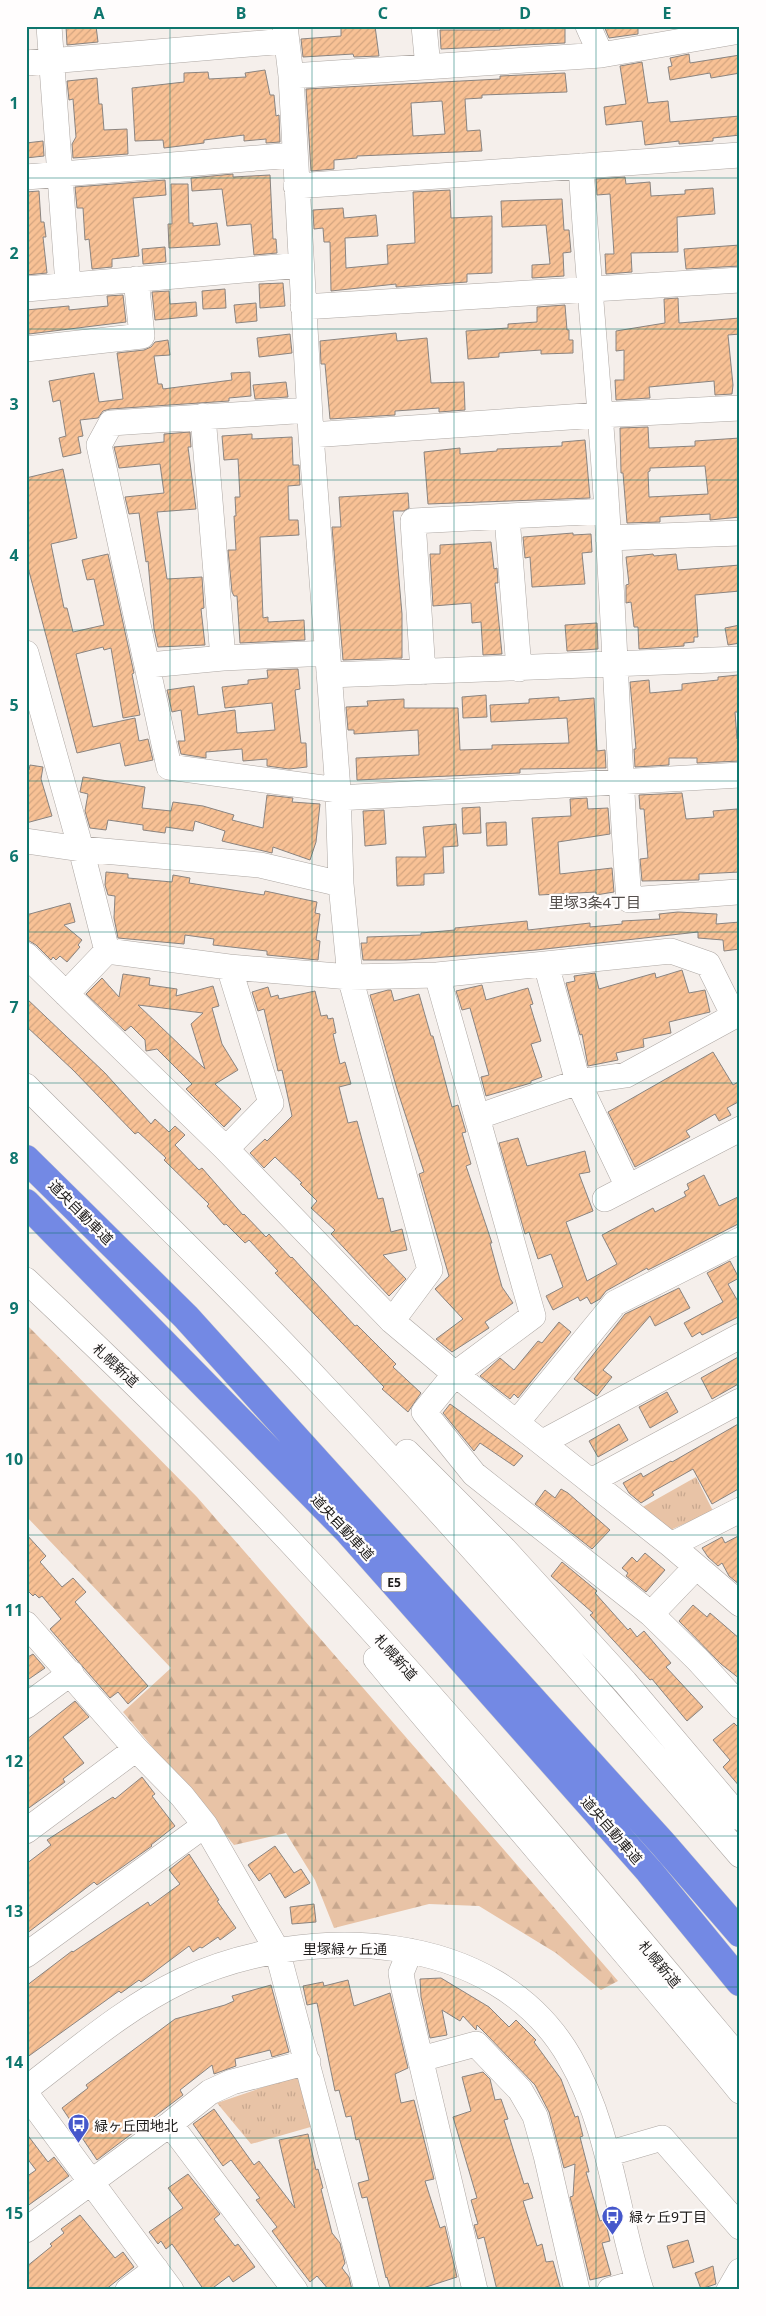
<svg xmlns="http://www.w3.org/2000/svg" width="766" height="2316" viewBox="0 0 766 2316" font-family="'Noto Sans','Noto Sans JP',sans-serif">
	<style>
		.forest { fill: url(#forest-firs) }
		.park { fill: url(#park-tufts) }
		.building { fill: url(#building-hatch); stroke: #8a8480; fill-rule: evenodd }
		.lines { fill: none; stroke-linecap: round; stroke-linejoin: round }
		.minor-casing { stroke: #ada7a3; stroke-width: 26 }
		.highway-casing { stroke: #cecdcd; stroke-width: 29 }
		.minor { stroke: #fff; stroke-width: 25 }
		.highway { stroke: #7389e4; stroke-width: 28 }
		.grid { fill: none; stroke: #0f766e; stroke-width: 1; stroke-opacity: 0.55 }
		.labels { text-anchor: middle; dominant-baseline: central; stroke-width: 4.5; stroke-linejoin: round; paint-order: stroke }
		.shield { fill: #fffdfd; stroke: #62605f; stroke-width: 1 }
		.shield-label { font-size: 12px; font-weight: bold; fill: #1e1c1b }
		.street-label { font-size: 14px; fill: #1e1c1b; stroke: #fffdfd }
		.poi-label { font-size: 14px; fill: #1e1c1b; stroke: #fffdfd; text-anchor: start }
		.neighbourhood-label { font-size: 15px; fill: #534e4b; stroke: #fffdfd }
		.neatline { fill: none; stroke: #0f766e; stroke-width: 2 }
		.grid-label { font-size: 16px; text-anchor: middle; font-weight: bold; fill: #0f766e }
	</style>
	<defs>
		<pattern id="forest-firs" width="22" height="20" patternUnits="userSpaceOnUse" patternTransform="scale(1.25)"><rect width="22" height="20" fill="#e8c3a6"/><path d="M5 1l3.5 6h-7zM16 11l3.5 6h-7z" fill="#c7a78e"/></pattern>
		<pattern id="park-tufts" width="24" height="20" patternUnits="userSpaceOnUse" patternTransform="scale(1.25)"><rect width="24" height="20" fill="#e8c3a6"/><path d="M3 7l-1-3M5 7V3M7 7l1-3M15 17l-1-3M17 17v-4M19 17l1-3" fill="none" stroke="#c7a78e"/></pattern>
		<pattern id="building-hatch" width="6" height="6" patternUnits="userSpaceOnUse" patternTransform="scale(1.25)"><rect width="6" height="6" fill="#f8c195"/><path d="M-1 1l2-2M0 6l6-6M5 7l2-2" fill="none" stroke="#d4a580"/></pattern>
	</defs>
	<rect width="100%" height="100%" fill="#f5efeb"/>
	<path class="forest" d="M26 1324 197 1497 618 1981 601 1990 556 1953 479 1906 429 1904 334 1928 315 1880 286 1833 234 1845 123 1712 171 1668 26 1516Z"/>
	<path class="park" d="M696 1477 713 1511 668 1531 641 1508Z
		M296 2076 302 2081 314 2126 251 2144 217 2103Z"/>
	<path class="building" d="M66 26H96L98 42 67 45Z
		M341 26H375L379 56 354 57 353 54 303 57 301 39 341 36Z
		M500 26H565V43L441 49 440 30H500Z
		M604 26H638V34L609 38Z
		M689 54 690 63 740 55V73L711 78 710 73 670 80 668 67 672 66 670 58Z
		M642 62 648 103 668 101 670 122 740 116V135L713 138V141L679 144V141L645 145 642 121 606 125 604 107 626 104 620 66Z
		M265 70 270 95H274L276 116 279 115 280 142 266 143V139L244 141V135L204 140V143L164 148 163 140 135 141 132 88 184 82V73L208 72 209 79 246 77 245 73Z
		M565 73 567 92 482 95V98L465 99 467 131 480 130 482 151 357 156V158L334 160V169L311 171 306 89 500 79V76ZM442 101 445 134 413 136 411 103Z
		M97 78 99 104H102L104 130 127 129 128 154 73 158 72 144 76 137 73 99 69 100 67 81Z
		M43 141 44 156 26 158V143Z
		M233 174V177L270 175 273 239H276L277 253 254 255 251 224 227 226 222 189 192 191 191 178Z
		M625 177 626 184 650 182 651 196 685 194V190L713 188 715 214 677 217 678 252 631 253 632 272 606 274 605 254H614L610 194 597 195 596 179Z
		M165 180 166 195 133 198 139 256 112 259V267L92 269 89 239 85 240 83 208H77L75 187Z
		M171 184H188L189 223H193V226L217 223 220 245 169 248 168 224H172Z
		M450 190 451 218 492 216V273L467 274V282L396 287V284L331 291 330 242H324L323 228 314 229 313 210 343 208 344 218 376 215 378 236 345 238 346 268 388 264 387 245 415 243 413 192Z
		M39 191 41 222H44L46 237H43L47 273 26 275V192Z
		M562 199 564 230H569L571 252 563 253 564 276 532 278V265L550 264 546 225 502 227 501 201Z
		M740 245V266L686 269 684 249Z
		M165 247 166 262 143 264 142 249Z
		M283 283 285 306 260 308 259 284Z
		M225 289 226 308 203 309 202 291Z
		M169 291 170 304 196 302 197 316 155 320 152 292Z
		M123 295 126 322 29 334 26 310 69 306V310L108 306 107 296Z
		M678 298 679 323 740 318V334L728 335 733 385 732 394 715 395 714 381 649 387 650 398 616 400 615 380H624V350L616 351V331L665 323 664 299Z
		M256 303 257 321 236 323 234 305Z
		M565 305 567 330H569V340H573V353L541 354V350L499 353V357L468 359 466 331 508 328V324L537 322V307Z
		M396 333 397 341 427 338 431 383 464 382 465 410 439 412V408L395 411V415L330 419 325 364H321L320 341Z
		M290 334 292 353 259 357 257 338Z
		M168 340 170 355 154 356 158 384H162L163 389 232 380 231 373 250 372 251 396 229 398V401L110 409 103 411 98 418 80 420 83 436 78 437 81 453 63 457 59 438 66 436 60 400 53 402 49 381 94 373 99 402 123 399 117 353 144 350 151 347 155 342Z
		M286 382 288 397 255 399 253 385Z
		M648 427 649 448 695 446V441L740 438V517L710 520V514L660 517V522L627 523 623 473H621L620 428ZM705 466 708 494 649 497 648 472 650 471V468Z
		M190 432 191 447H188L196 509 157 512 167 579 202 577 204 608 201 609 205 645 158 647 154 629 148 561 146 562 139 513 129 514 125 497 164 493 160 464 119 468 114 447 164 442V434Z
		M252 434V439L292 437 293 465H299L300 485 288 486 289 520H298L299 535 260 537 263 618 268 617V622L304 620 305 640 240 643 237 596H234L232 592 228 550H236L234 516H236L235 497H240L238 459 224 460 222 436Z
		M585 440 590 498 428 504 424 452 460 448V454L497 451V449L562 446V442Z
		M63 469 77 538 51 544 64 608H67L73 632 104 625 94 579 87 580 82 560 108 554 134 673 132 674 140 715 123 718 111 648 104 650 103 647 76 654 93 727 135 718 139 741 148 739 153 760 125 766 120 743 77 753 26 560V478Z
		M408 493 409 508 404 511H393L402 614V658L343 660 332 527H341L339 497Z
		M573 533V535L591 534 592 552 582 553 585 584 532 587 530 557 525 558 523 537Z
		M491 542 494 569 497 568 498 583H495L502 654 483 655 481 622 472 623 471 603 433 606 430 554H440V545Z
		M653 554 654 556 676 554 678 570 740 565V591L695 595 698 637H694V642L684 643V646L639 649 638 627H634L631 602 626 603V585L629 584 626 557Z
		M597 623 598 649 567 651 565 625Z
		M740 625V643L728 645 725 628Z
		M298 669 300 689 295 690 301 743H306L307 767 289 769 267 766V759L243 761 242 749 206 752V758L181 754 178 741H185L181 710 172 712 167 690 194 686 198 715 235 710 237 733 275 730 272 703 225 708 222 687 248 684V680L268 678 267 670Z
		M738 675 740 712H735L737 739H740V761L697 763V758H669V765L635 767 634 749H636L630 682 649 680 650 693 682 690V684L718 680V677Z
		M486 695 487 717 463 718 462 697Z
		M559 697V701L594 698 597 751 605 750 606 768 520 769V773L357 780 356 758 419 755 418 730 354 734V730H348L346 707 368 706 367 701 404 699V708H458L460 750 492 749V745L569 743 567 718 491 722 490 705 529 703V699Z
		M30 765 43 767 41 779 52 816 26 823V769L29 770Z
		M83 777 145 787 142 808 171 811 173 802 203 806 234 815 232 820 263 828 267 795 293 798 292 802 320 804 316 842 310 860 273 847 272 853 222 841 225 831 195 821 193 831 166 827 165 833 143 830V825L108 820 106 830 90 828 85 811 88 794 80 792Z
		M682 793 686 819 714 817 713 811 737 809 740 872 699 874V880L642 881 640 859 648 858 644 809H640L639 795Z
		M587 798 588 809 608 808 610 834 558 842 560 874 612 868 614 892 596 895V892L539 895 532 818 571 816 570 799Z
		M480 807 481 833 463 834 462 808Z
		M384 810 386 844 365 846 363 811Z
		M506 822 507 845 487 846 486 823Z
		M456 824 458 846 443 847 444 873 424 874V885L397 886 396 857H426L423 827Z
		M106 872 128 874V878L172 882 173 875 190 878 189 883 264 895 265 891 317 902 315 913 320 914 316 940 320 941 318 960 267 955V951L213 945 214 939 185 935 184 944 118 938 114 918 115 896 108 895 105 885Z
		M70 903 75 922 64 925 82 940 78 945 80 947 67 962 60 956 56 960 53 957 51 960 36 945 26 939V915Z
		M678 912 717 914 716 924 740 922V949L724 951 723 940 698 938V932L536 950 406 960H363L361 943H367V937L421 935V933L455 930V928L527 921 528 930 590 923V927L622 924V921L660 919 659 914Z
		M682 970 689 993 705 990 710 1012 669 1022 671 1033 643 1039 644 1047 616 1053 618 1060 588 1066 582 1034 580 1035 566 983 575 981 574 976 595 973 599 989 655 973 656 978Z
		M123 974 150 978 149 985 177 989 176 996 213 986 219 1006 212 1008 222 1044 238 1070 215 1084 241 1109 224 1127 186 1089 192 1084 157 1049 146 1051 145 1040 131 1026 125 1031 86 994 102 978 119 997ZM138 1005 203 1013 191 1024 205 1069Z
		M482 985 486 1000 528 988 533 1004 530 1005 541 1041 531 1044 542 1077 531 1081V1083L486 1096 481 1077 489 1075 470 1008 462 1010 456 991Z
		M268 987 271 997 278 995 279 999 315 991 321 1016 327 1015 328 1019 333 1018 336 1033 333 1034 340 1064 345 1062 351 1084 339 1087 348 1123 357 1121 378 1199 383 1198 391 1232 402 1229 407 1250 383 1255 406 1279 389 1296 331 1234 335 1230 311 1208 317 1201 300 1184 302 1183 275 1157 264 1168 250 1153 265 1139 267 1141 292 1116 282 1070 278 1071 264 1009 258 1011 252 992Z
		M388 990H391L394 1001 419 994 431 1036H433L452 1107 458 1105 466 1132 462 1133 471 1164 466 1166 492 1243H490L502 1287 513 1303 485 1322 489 1328 452 1352 436 1339 463 1319 435 1289 449 1276 419 1174 424 1172 397 1089 370 995Z
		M26 998 105 1073 151 1124 155 1119 169 1132 175 1126 185 1135 175 1145 199 1170 202 1168 243 1215 244 1214 266 1237 269 1234 291 1258 292 1257 355 1326 357 1325 396 1364 393 1367 421 1393 408 1412 382 1389 384 1387 275 1273 278 1271 249 1240 245 1243 226 1224 224 1225 207 1206 209 1204 164 1160 166 1158 138 1132 135 1134 73 1070 26 1026Z
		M713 1052 733 1085 740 1081V1101L727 1108 731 1115 719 1121 715 1114 686 1131 690 1137 635 1167 608 1112Z
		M518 1138 527 1166 585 1151 590 1172 579 1174 593 1211 566 1222 587 1281 617 1264 602 1235 653 1208 655 1212 686 1196 684 1192 689 1189 687 1184 704 1175 719 1206 740 1196V1223L648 1270 647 1268 606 1291 600 1299 591 1304 587 1297 580 1301 578 1297 553 1310 546 1296 563 1287 551 1254 538 1259 529 1232 525 1234 499 1143Z
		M730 1261 739 1278 728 1284 740 1305V1316L702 1335 700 1332 692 1337 684 1323 723 1302 707 1273Z
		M679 1288 690 1308 655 1326 650 1316 603 1370 612 1377 597 1396 574 1379 625 1314Z
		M559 1322 571 1332 518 1398 514 1394 510 1399 480 1376 500 1358 514 1370 538 1341 542 1343Z
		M740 1356V1383L712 1399 701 1378Z
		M667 1392 678 1412 650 1428 639 1407Z
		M450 1404 523 1456 514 1466 480 1443 474 1451 443 1413Z
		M740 1423V1488L712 1504 693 1469 652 1492 654 1495 641 1503 629 1493 623 1483 641 1473 643 1477 671 1461 672 1462Z
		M619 1424 628 1440 598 1457 589 1441Z
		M561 1489 568 1493 610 1530 592 1549 535 1504 545 1490 555 1498Z
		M26 1534 46 1556 40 1562 62 1587 73 1578 86 1592 75 1602 148 1686 128 1704 118 1692 110 1698 50 1629 61 1619 42 1596 39 1598 35 1594 33 1596 26 1589Z
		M740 1535V1585L729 1576 722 1563 718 1566 708 1557 702 1548 722 1537 725 1543Z
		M645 1553 665 1570 646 1592 626 1576 628 1573 622 1568 632 1557 637 1562Z
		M562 1562 597 1591 595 1593 628 1630 630 1628 637 1637 644 1631 671 1663 666 1667 703 1707 687 1721 652 1679 650 1680 590 1615 593 1613 551 1576Z
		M693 1605 707 1617 710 1613 740 1639V1679L721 1664 679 1621Z
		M33 1654 45 1668 26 1681V1658Z
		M75 1701 89 1717 63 1737 84 1763 63 1779 65 1782 26 1810V1740Z
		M734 1723 740 1729V1787L723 1767 730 1760 713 1740Z
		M142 1777 155 1794 152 1796 175 1826 151 1845 152 1846 97 1885 94 1882 26 1934V1864L51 1845 47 1840 113 1797 115 1799Z
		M275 1846 294 1873 301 1869 310 1883 285 1898 270 1873 259 1881 248 1865Z
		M189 1854 219 1900 217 1901 236 1928 220 1940 218 1937 202 1948 200 1947 193 1952 189 1946 141 1982 139 1980 121 1993 119 1991 26 2058V1986L72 1951 73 1952 148 1902 150 1906 180 1884 169 1870Z
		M314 1904 316 1922 292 1924 290 1907Z
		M441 1978 489 2007 509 2027 516 2020 536 2040 534 2042 561 2079 575 2117 578 2116 583 2136 580 2137 589 2172H586L600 2221 605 2219 610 2241 602 2243 611 2275 590 2280 570 2197 573 2196 575 2164 564 2168 549 2112 535 2085 486 2034 477 2025 476 2030 463 2016 460 2021 442 2010 447 2035 430 2038 421 1997 420 1979Z
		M348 1980 354 2006 390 1993 408 2068 395 2074 401 2103 414 2100 434 2179 425 2181 440 2228 445 2226 457 2277 417 2290H391L387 2277 386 2278 367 2197 362 2198 358 2183 369 2180 359 2139 356 2140 351 2116 346 2117 339 2090 335 2091 317 2003 307 2005 303 1986 323 1982 324 1986Z
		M271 1985 289 2052 272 2057 270 2050 235 2059 236 2066 214 2074 212 2065 180 2090 183 2095 97 2160 62 2108 88 2088 86 2085 175 2019 225 2005 234 2001 232 1996Z
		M483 2072 490 2079 495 2100 501 2099 508 2119 504 2120 524 2184 528 2183 533 2198 523 2201 537 2246 542 2244 546 2262 553 2261 561 2290H497L484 2237 478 2239 474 2225 478 2224 471 2200 477 2198 453 2117 471 2111 462 2077Z
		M214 2109 254 2165 259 2161 295 2208 279 2140 308 2134 316 2170 318 2169 323 2188 321 2189 332 2233 340 2243 345 2263 342 2268 349 2277 352 2290H329L317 2276 310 2282 297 2265 272 2231 277 2227 256 2200 260 2198 231 2160 223 2166 193 2124Z
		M26 2133 48 2162 54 2157 69 2176 26 2207V2177L36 2170 26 2157Z
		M188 2174 220 2214 214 2219 235 2246 238 2244 255 2267 233 2282 229 2276 210 2290H204L172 2244 166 2249 161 2241 158 2244 149 2232 183 2208 168 2188Z
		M80 2215 115 2258 123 2252 134 2267 105 2290H26V2267L52 2246 50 2244 64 2233 61 2229Z
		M688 2240 694 2262 673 2268 667 2246Z
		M713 2266 716 2284 701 2289 695 2273Z"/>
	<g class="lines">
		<defs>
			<path id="minor" d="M49 26 68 285
				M285 26 291 76 311 435 338 790 341 884 350 977 430 1270 392 1321
				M424 26 428 67
				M601 55 740 31
				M26 63 286 41
				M291 76 601 55 588 26
				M581 166C588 281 600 396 607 512 615 641 619 771 629 900L737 892
				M26 177 294 155
				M296 186 740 155
				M26 289 301 265
				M303 307 740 280
				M26 349 142 336 136 279
				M309 410 111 423 99 445 169 767 338 790
				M203 416 223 658
				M311 435 599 415 740 408
				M507 517 519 669
				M608 538 740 533
				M26 653 81 849 107 951
				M149 665 223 658 328 653
				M423 672 413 521 607 511
				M329 675 740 659
				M338 798 740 775
				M26 841 81 849 260 865 341 884
				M26 955 226 1149 392 1321 455 1374 671 1545 740 1604
				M546 964 578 1082 628 1187
				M437 975 533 1316 455 1374 424 1412 474 1474 651 1614 698 1660 740 1706
				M66 994 107 951 229 967 350 977 437 975 671 951 708 964 734 1016 626 1075 578 1082 477 1117
				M26 1086C127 1187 230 1286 327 1390 469 1541 605 1697 740 1855
				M226 1149 271 1103 229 967
				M605 1199 740 1129
				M26 1280C124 1372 221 1466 312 1565 460 1724 600 1892 740 2059
				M517 1422 615 1303 740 1240
				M543 1442 740 1336
				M407 1452 504 1549 625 1682 740 1818
				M591 1481 740 1401
				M671 1545 740 1510
				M651 1614 696 1567
				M26 1624 136 1749 182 1796 205 1825 277 1950 367 2290
				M376 1659C496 1804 621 1945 740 2091
				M26 1706 71 1673
				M26 1831 136 1749
				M410 1951 401 1973 403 1985 475 2290
				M26 1955 205 1825
				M421 2059 476 2044 520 2090 535 2116 546 2155 577 2290
				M26 2089C77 2050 126 2007 183 1980 306 1923 495 1927 570 2058 611 2129 616 2213 641 2290
				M26 2094 171 2290
				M170 2124 295 2290
				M607 2154 662 2138 740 2227
				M26 2230 170 2124 210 2092 232 2082 308 2062
				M128 2290 156 2269
				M610 2290 638 2282
				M729 2290 740 2271"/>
			<path id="highway" d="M26 1159 186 1317 664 1845 740 1933
				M26 1203 347 1530 649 1871 740 1982"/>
		</defs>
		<use href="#minor" class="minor-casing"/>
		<use href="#highway" class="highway-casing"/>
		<use href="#minor" class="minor"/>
		<use href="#highway" class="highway"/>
	</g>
	<path class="grid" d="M170 26V2290M312 26V2290M454 26V2290M596 26V2290M26 178H740M26 329H740M26 480H740M26 630H740M26 781H740M26 932H740M26 1083H740M26 1233H740M26 1384H740M26 1535H740M26 1686H740M26 1836H740M26 1987H740M26 2138H740"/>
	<defs>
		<symbol id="bus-pin" viewBox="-11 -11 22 30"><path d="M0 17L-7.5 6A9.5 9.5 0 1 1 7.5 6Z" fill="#4557cb" stroke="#fffdfd"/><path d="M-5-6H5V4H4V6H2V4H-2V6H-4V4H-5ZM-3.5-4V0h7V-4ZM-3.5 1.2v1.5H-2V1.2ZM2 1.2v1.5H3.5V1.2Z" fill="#fff"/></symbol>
	</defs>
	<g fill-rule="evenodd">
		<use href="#bus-pin" x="66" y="2112" width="25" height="34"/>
		<use href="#bus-pin" x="600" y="2204" width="25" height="34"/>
	</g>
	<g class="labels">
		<rect class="shield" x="381.5" y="1572.5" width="25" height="19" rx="4"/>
		<g class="shield-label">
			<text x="394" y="1582">E5</text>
		</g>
		<g class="street-label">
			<text transform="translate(81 1212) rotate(45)">道央自動車道</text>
			<text transform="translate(116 1365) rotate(43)">札幌新道</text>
			<text transform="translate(343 1527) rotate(47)">道央自動車道</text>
			<text transform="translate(396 1657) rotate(48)">札幌新道</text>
			<text transform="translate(612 1830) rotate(49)">道央自動車道</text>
			<text x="345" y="1948">里塚緑ヶ丘通</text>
			<text transform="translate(660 1964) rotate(50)">札幌新道</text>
		</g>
		<g class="poi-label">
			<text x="94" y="2125">緑ヶ丘団地北</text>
			<text x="629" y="2216">緑ヶ丘9丁目</text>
		</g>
		<g class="neighbourhood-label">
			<text x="595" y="902">里塚3条4丁目</text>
		</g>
	</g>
	<rect width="766" height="2316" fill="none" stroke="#fffdfd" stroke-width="55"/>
	<rect x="28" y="28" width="710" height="2260" class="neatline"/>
	<g class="grid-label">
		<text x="99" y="19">A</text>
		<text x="241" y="19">B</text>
		<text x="383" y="19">C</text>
		<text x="525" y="19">D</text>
		<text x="667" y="19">E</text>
		<text x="14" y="109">1</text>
		<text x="14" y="259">2</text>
		<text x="14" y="410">3</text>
		<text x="14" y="561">4</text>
		<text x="14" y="711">5</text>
		<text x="14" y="862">6</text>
		<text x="14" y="1013">7</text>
		<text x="14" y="1164">8</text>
		<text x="14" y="1314">9</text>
		<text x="14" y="1465">10</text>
		<text x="14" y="1616">11</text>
		<text x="14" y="1767">12</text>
		<text x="14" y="1917">13</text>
		<text x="14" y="2068">14</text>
		<text x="14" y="2219">15</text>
	</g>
</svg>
